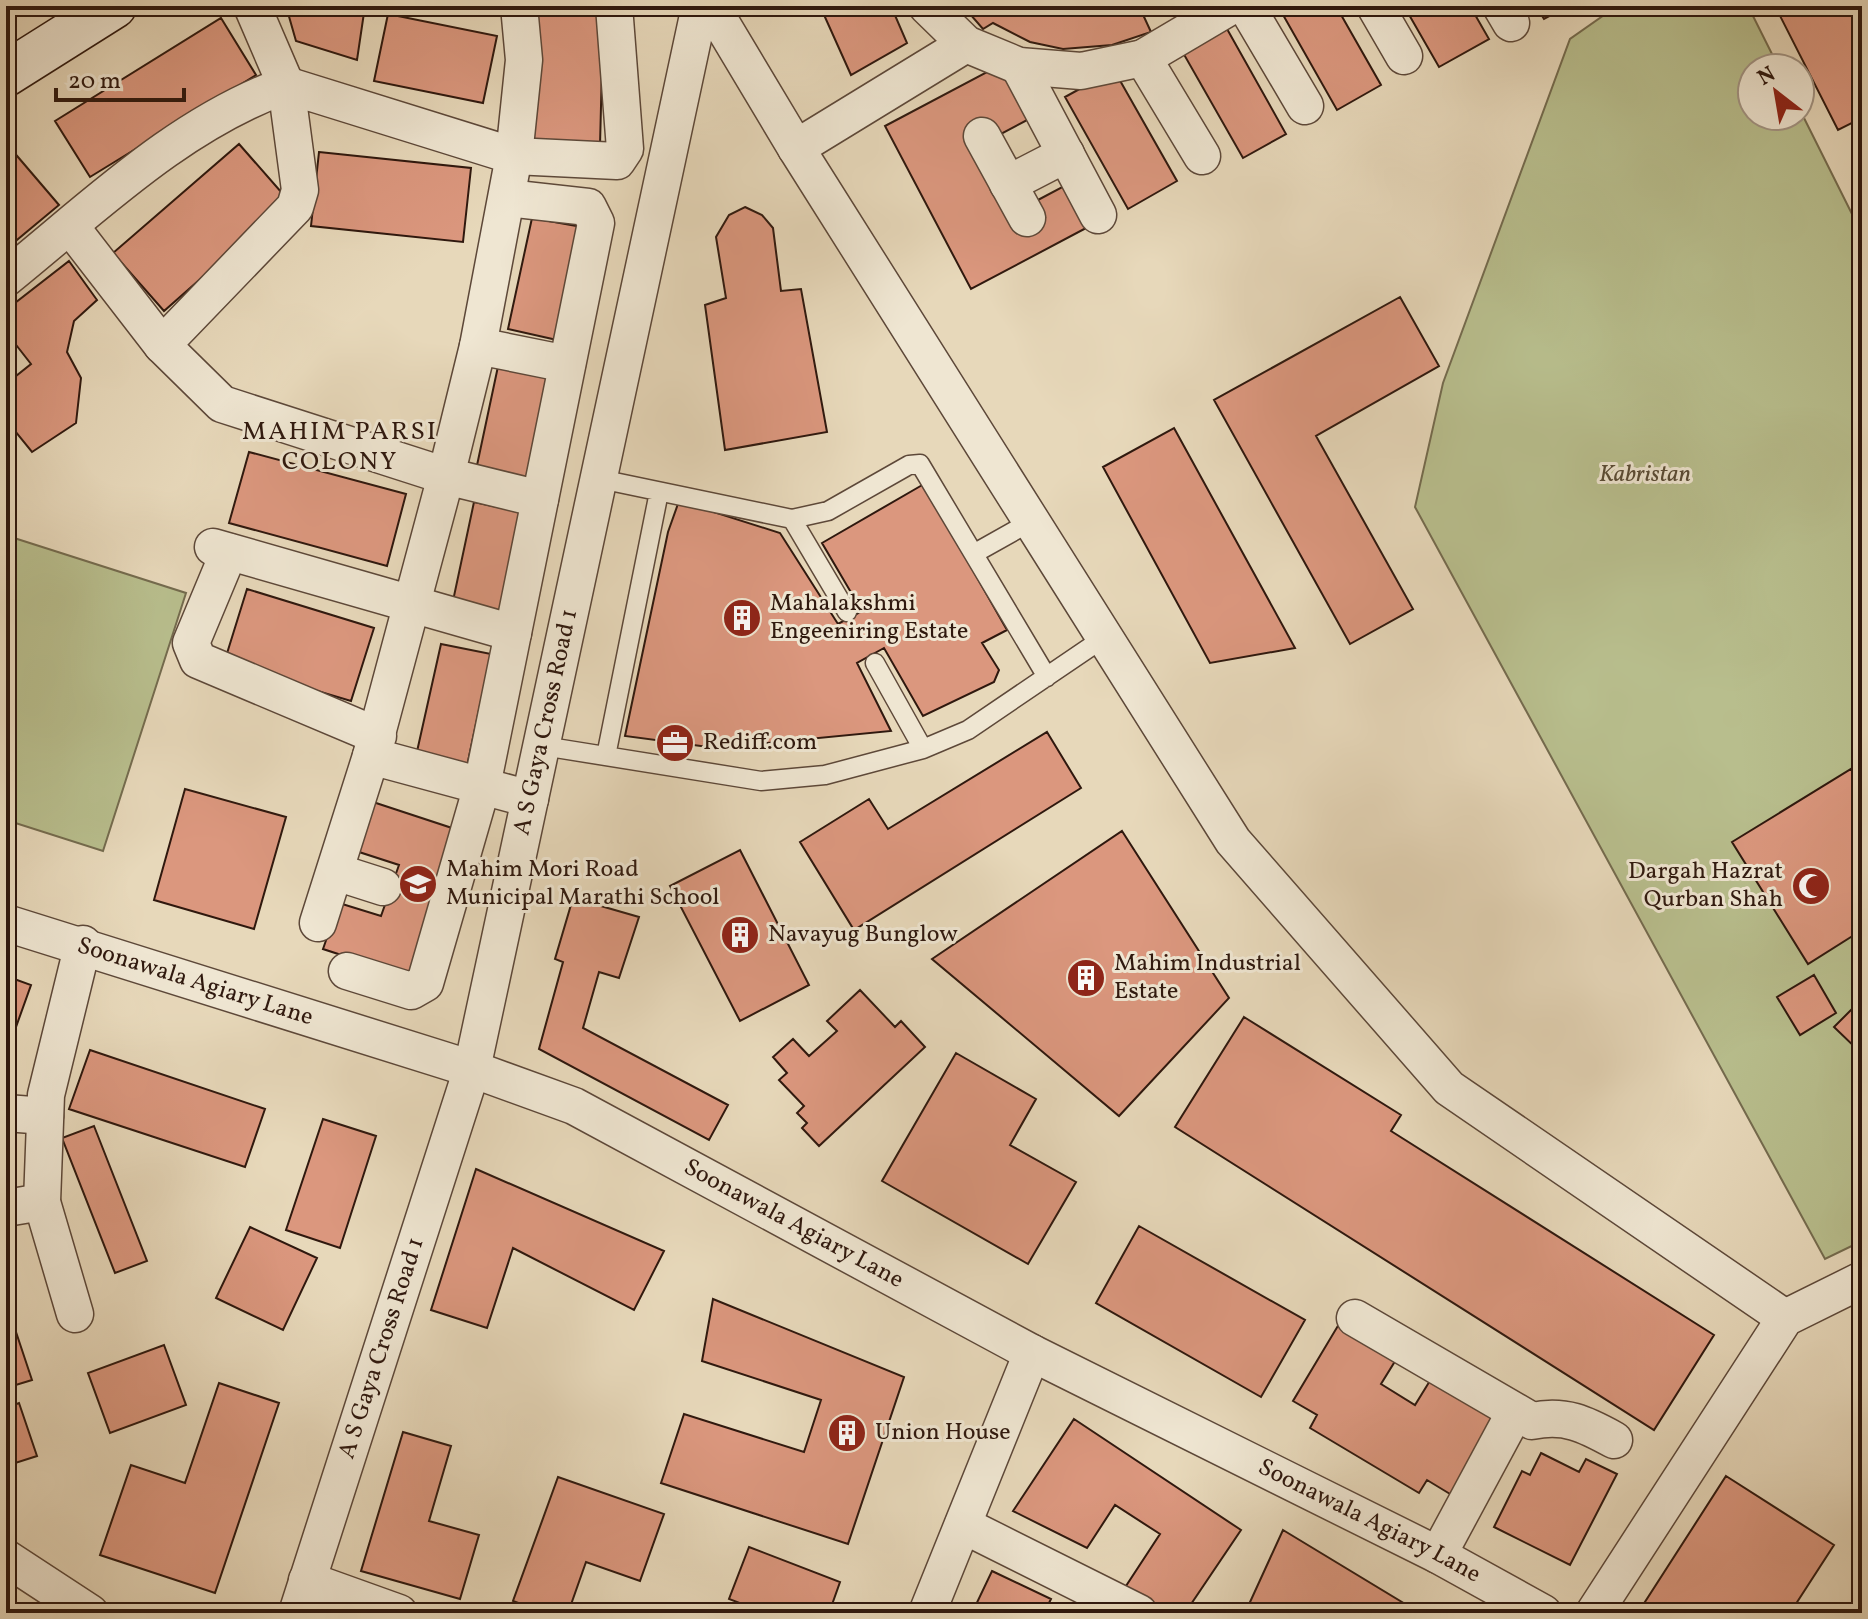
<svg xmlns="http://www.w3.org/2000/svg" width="1868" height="1619" viewBox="0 0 1868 1619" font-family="Vollkorn,serif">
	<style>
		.green { fill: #b8be8d; stroke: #746b4e; stroke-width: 2 }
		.building { fill: #db977e; stroke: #2f180e; stroke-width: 2 }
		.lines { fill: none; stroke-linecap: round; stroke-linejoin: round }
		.lane-casing { stroke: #5d4839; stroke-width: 21 }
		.street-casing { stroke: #5d4839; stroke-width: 39 }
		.secondary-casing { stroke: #2f180e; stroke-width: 47 }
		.lane { stroke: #efe6d2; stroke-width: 18 }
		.street { stroke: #efe6d2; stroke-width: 36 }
		.secondary { stroke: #efe6d2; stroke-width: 44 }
		.labels { text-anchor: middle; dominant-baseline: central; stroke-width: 6; stroke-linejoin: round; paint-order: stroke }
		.park-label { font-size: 24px; font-style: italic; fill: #584a34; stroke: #efe6d2 }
		.poi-label { font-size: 24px; fill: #2f180e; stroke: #efe6d2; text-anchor: start }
		.street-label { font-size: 24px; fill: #2f180e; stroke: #efe6d2 }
		.neighbourhood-label { font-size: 26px; letter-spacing: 2px; fill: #2f180e; stroke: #efe6d2 }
	</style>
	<rect width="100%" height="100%" fill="#e7d8ba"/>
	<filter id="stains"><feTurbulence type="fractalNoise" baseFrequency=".0025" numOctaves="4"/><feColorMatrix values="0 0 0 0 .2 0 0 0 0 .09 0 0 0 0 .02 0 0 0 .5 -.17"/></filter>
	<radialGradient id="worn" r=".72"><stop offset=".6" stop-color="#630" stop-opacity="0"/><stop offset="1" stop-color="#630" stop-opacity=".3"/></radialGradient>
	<path class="green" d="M1617 6H1748L1779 68H1752V116H1800V110L1862 234V1241L1825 1259 1415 507 1443 383 1570 39Z
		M11 537 186 593 103 851 6 820V552Z"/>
	<path class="building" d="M286 6H365L357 60 296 41Z
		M528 6H595L603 28 600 145 532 143Z
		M820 6H891L907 43 851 75Z
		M963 6H1139L1151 32 1112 45 1063 49 1030 42 993 23 983 29Z
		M1278 6H1336L1381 85 1337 110Z
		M1404 6H1470L1489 39 1439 67Z
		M1536 6H1568L1544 19Z
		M1775 6H1850L1862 29V118L1838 130Z
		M388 14 497 36 483 103 374 81Z
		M221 18 256 75 90 177 55 121Z
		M1222 20 1286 134 1243 158 1178 44Z
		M1002 64 1031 118 995 137 1019 231 1045 217 1036 201 1066 185 1088 227 971 289 885 126Z
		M1114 70 1177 181 1128 209 1065 97Z
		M6 143 59 205 6 249Z
		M239 144 289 201 164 311 113 253Z
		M319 152 471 168 463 242 311 226Z
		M745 207 762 215 773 228 781 291 801 289 827 432 725 450 705 305 726 298 716 237 729 215Z
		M532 218 582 227 557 340 508 329Z
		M69 261 97 300 74 321 67 352 81 378 76 423 32 452 6 420V384L31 364 6 332V310Z
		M1400 297 1439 366 1316 436 1413 609 1350 644 1214 400Z
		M500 357 550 368 526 480 476 470Z
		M1174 428 1295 648 1210 663 1103 467Z
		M249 452 406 494 387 566 229 523Z
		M924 484 1007 630 982 643 999 670 994 682 923 716 884 648 857 663 891 731 716 748 625 736 668 532 679 501 780 533 838 624 862 611 822 543Z
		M474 502 525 513 500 626 450 615Z
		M247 589 374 628 351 701 224 663Z
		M441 644 491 654 467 766 416 756Z
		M1047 732 1081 788 854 930 800 842 869 799 888 829Z
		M1851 769 1862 787V930L1808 964 1732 842Z
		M185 789 286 817 254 929 154 900Z
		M373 802 461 831 412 978 323 949 339 903 381 916 399 865 356 851Z
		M1122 831 1229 998 1119 1116 932 959Z
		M740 850 809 985 740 1021 670 886Z
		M573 898 639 917 619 978 599 972 583 1028 728 1105 709 1140 539 1049 563 962 555 959Z
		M1814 975 1836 1013 1800 1035 1777 997Z
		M6 976 31 985 6 1055Z
		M860 990 895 1027 901 1021 925 1047 819 1146 802 1128 807 1123 797 1113 804 1106 779 1080 787 1073 773 1057 793 1039 809 1056 837 1031 827 1021Z
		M1862 999V1054L1834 1027Z
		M1244 1017 1401 1115 1391 1131 1714 1335 1654 1430 1175 1127Z
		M90 1050 265 1109 245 1167 69 1109Z
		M956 1053 1036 1099 1010 1145 1076 1182 1028 1264 882 1181Z
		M6 1119H15V1201L6 1202Z
		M323 1119 376 1136 340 1248 286 1230Z
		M94 1126 147 1261 115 1273 62 1138Z
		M476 1169 664 1251 634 1310 513 1248 487 1328 431 1310Z
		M1139 1226 1305 1320 1261 1397 1096 1303Z
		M250 1227 317 1258 283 1330 216 1298Z
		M713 1299 904 1377 848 1544 661 1483 684 1414 804 1452 821 1400 702 1361Z
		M1339 1324 1397 1358 1381 1384 1415 1405 1431 1379 1501 1421 1455 1497 1427 1480 1419 1493 1310 1428 1317 1415 1293 1401Z
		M16 1332 32 1380 6 1388V1335Z
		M164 1345 186 1405 110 1433 88 1373Z
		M219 1383 279 1403 215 1593 100 1555 131 1465 185 1483Z
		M19 1403 37 1456 6 1466V1408Z
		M1074 1419 1241 1530 1185 1613H1166L1126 1586 1160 1534 1115 1505 1087 1548 1013 1511Z
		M403 1432 451 1446 429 1521 479 1535 460 1599 361 1571Z
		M1541 1453 1579 1472 1586 1459 1617 1474 1570 1565 1494 1527 1522 1471 1530 1475Z
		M1726 1476 1834 1545 1790 1613H1655L1643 1605Z
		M558 1477 664 1514 640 1581 586 1562 568 1613H545L513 1601Z
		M1283 1530 1420 1613H1245Z
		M749 1547 840 1582 829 1613H766L729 1599Z
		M992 1571 1051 1599 1044 1613H972Z"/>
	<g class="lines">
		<defs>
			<path id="lane" d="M600 479 792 519 828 511 909 465 920 464 1047 677
				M792 519 847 612
				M975 553 1032 521
				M875 663 923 749
				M543 746 761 781 825 775 923 749 968 730 1105 637
				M606 756 659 492"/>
			<g id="street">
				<path d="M519 6 524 60 514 156 617 161 625 149 614 6"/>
				<path d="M711 6 796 148 1233 841 1449 1088 1785 1318"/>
				<path d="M927 6 966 44 1019 66 1081 71 1143 58 1231 6"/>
				<path d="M1246 6 1305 106"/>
				<path d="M1375 6 1404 56"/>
				<path d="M1501 6 1511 23"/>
				<path d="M1143 58 1202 156"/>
				<path d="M1019 66 1098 215"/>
				<path d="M982 136 1027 218"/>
				<path d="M796 148 966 44"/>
				<path d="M1008 184 1066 154"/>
				<path d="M70 226 162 345"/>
				<path d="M6 278C94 207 178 124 286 85L252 6"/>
				<path d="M478 346 567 364"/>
				<path d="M213 547 513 633"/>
				<path d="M229 552 191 643 198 660 378 736"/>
				<path d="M530 799 371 756 446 476 222 404 162 345 295 207 300 190 286 85 514 156 478 346 446 476 540 499"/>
				<path d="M336 872 383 887"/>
				<path id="s1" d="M6 923 472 1069 574 1106 1032 1353 1438 1555 1543 1613"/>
				<path d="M318 923 371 756"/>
				<path d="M347 971 411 991 425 983 482 786 596 223 588 207 507 198"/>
				<path d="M6 1113 45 1116"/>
				<path d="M6 1208 42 1202"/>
				<path d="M75 1314 42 1202 46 1095 83 944"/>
				<path d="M1355 1318 1532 1421C1565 1414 1585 1424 1614 1440"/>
				<path d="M963 1525 1139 1613"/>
				<path d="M1438 1555 1515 1412"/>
				<path d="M6 1558 90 1613"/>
				<path d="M307 1580 399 1613"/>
				<path id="s2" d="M297 1613 472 1069 700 6"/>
				<path d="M927 1613 1032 1353"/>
				<path d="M1594 1613 1785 1318 1862 1280"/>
			</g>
			<path id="secondary" d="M6 74 114 6"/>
		</defs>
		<use href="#lane" class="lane-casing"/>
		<use href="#street" class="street-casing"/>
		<use href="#secondary" class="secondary-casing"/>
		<use href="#lane" class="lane"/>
		<use href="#street" class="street"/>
		<use href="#secondary" class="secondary"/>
	</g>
	<defs>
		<symbol id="building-disc" viewBox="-11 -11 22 22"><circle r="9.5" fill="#8f2418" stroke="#efe6d2"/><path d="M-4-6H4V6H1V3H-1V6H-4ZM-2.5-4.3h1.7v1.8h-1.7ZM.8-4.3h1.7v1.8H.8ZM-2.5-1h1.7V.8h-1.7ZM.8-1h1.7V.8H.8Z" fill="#fff"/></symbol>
		<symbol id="office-disc" viewBox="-11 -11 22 22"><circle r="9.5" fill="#8f2418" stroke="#efe6d2"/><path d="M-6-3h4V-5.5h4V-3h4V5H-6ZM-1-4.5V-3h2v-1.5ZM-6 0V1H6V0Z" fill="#fff"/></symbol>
		<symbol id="school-disc" viewBox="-11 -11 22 22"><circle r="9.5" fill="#8f2418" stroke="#efe6d2"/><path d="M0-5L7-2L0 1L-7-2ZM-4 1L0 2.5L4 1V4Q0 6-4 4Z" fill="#fff"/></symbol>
		<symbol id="mosque-disc" viewBox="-11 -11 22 22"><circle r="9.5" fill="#8f2418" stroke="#efe6d2"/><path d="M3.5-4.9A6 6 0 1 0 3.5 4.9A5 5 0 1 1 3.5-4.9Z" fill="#fff"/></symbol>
	</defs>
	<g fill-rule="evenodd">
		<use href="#building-disc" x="720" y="596" width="44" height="44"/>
		<use href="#office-disc" x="653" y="721" width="44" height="44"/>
		<use href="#school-disc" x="396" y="862" width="44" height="44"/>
		<use href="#mosque-disc" x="1789" y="864" width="44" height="44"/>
		<use href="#building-disc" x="718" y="913" width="44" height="44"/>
		<use href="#building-disc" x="1064" y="956" width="44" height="44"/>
		<use href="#building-disc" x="825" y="1411" width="44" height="44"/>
	</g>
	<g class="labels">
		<g class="park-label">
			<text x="1645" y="475">Kabristan</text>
		</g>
		<g class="poi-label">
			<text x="770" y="604">Mahalakshmi<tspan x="770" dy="28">Engeeniring Estate</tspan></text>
			<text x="703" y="743">Rediff.com</text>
			<text x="446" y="870">Mahim Mori Road<tspan x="446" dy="28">Municipal Marathi School</tspan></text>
			<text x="1783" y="872" text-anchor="end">Dargah Hazrat<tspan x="1783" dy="28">Qurban Shah</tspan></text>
			<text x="768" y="935">Navayug Bunglow</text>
			<text x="1114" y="964">Mahim Industrial<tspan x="1114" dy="28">Estate</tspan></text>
			<text x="875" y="1433">Union House</text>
		</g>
		<g class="street-label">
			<text stroke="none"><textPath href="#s2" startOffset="926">A S Gaya Cross Road 1</textPath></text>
			<text stroke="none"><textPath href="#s1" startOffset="198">Soonawala Agiary Lane</textPath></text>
			<text stroke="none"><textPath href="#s1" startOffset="846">Soonawala Agiary Lane</textPath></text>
			<text stroke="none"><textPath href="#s2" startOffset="278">A S Gaya Cross Road 1</textPath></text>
			<text stroke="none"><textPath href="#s1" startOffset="1494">Soonawala Agiary Lane</textPath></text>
		</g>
		<g class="neighbourhood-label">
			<text x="340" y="432">MAHIM PARSI<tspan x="340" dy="30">COLONY</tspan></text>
		</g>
	</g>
	<rect width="1868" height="1619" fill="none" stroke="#e7d8ba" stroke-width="32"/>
	<rect x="8" y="8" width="1852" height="1603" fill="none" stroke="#2f180e" stroke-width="4"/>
	<rect x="16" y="16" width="1836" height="1587" fill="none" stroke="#2f180e" stroke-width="2"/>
	<g transform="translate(1776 92) rotate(329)"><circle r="38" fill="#efe6d2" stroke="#a29484" stroke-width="2"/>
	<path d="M0-6L14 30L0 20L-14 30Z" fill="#8f2418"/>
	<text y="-12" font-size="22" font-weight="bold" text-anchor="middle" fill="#2f180e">N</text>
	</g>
	<path d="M56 88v12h128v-12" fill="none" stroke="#2f180e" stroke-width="4"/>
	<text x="68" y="88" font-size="24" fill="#2f180e" stroke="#efe6d2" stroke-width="6" paint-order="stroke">20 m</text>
	<rect width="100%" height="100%" filter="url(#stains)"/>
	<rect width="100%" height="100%" fill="url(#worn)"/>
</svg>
